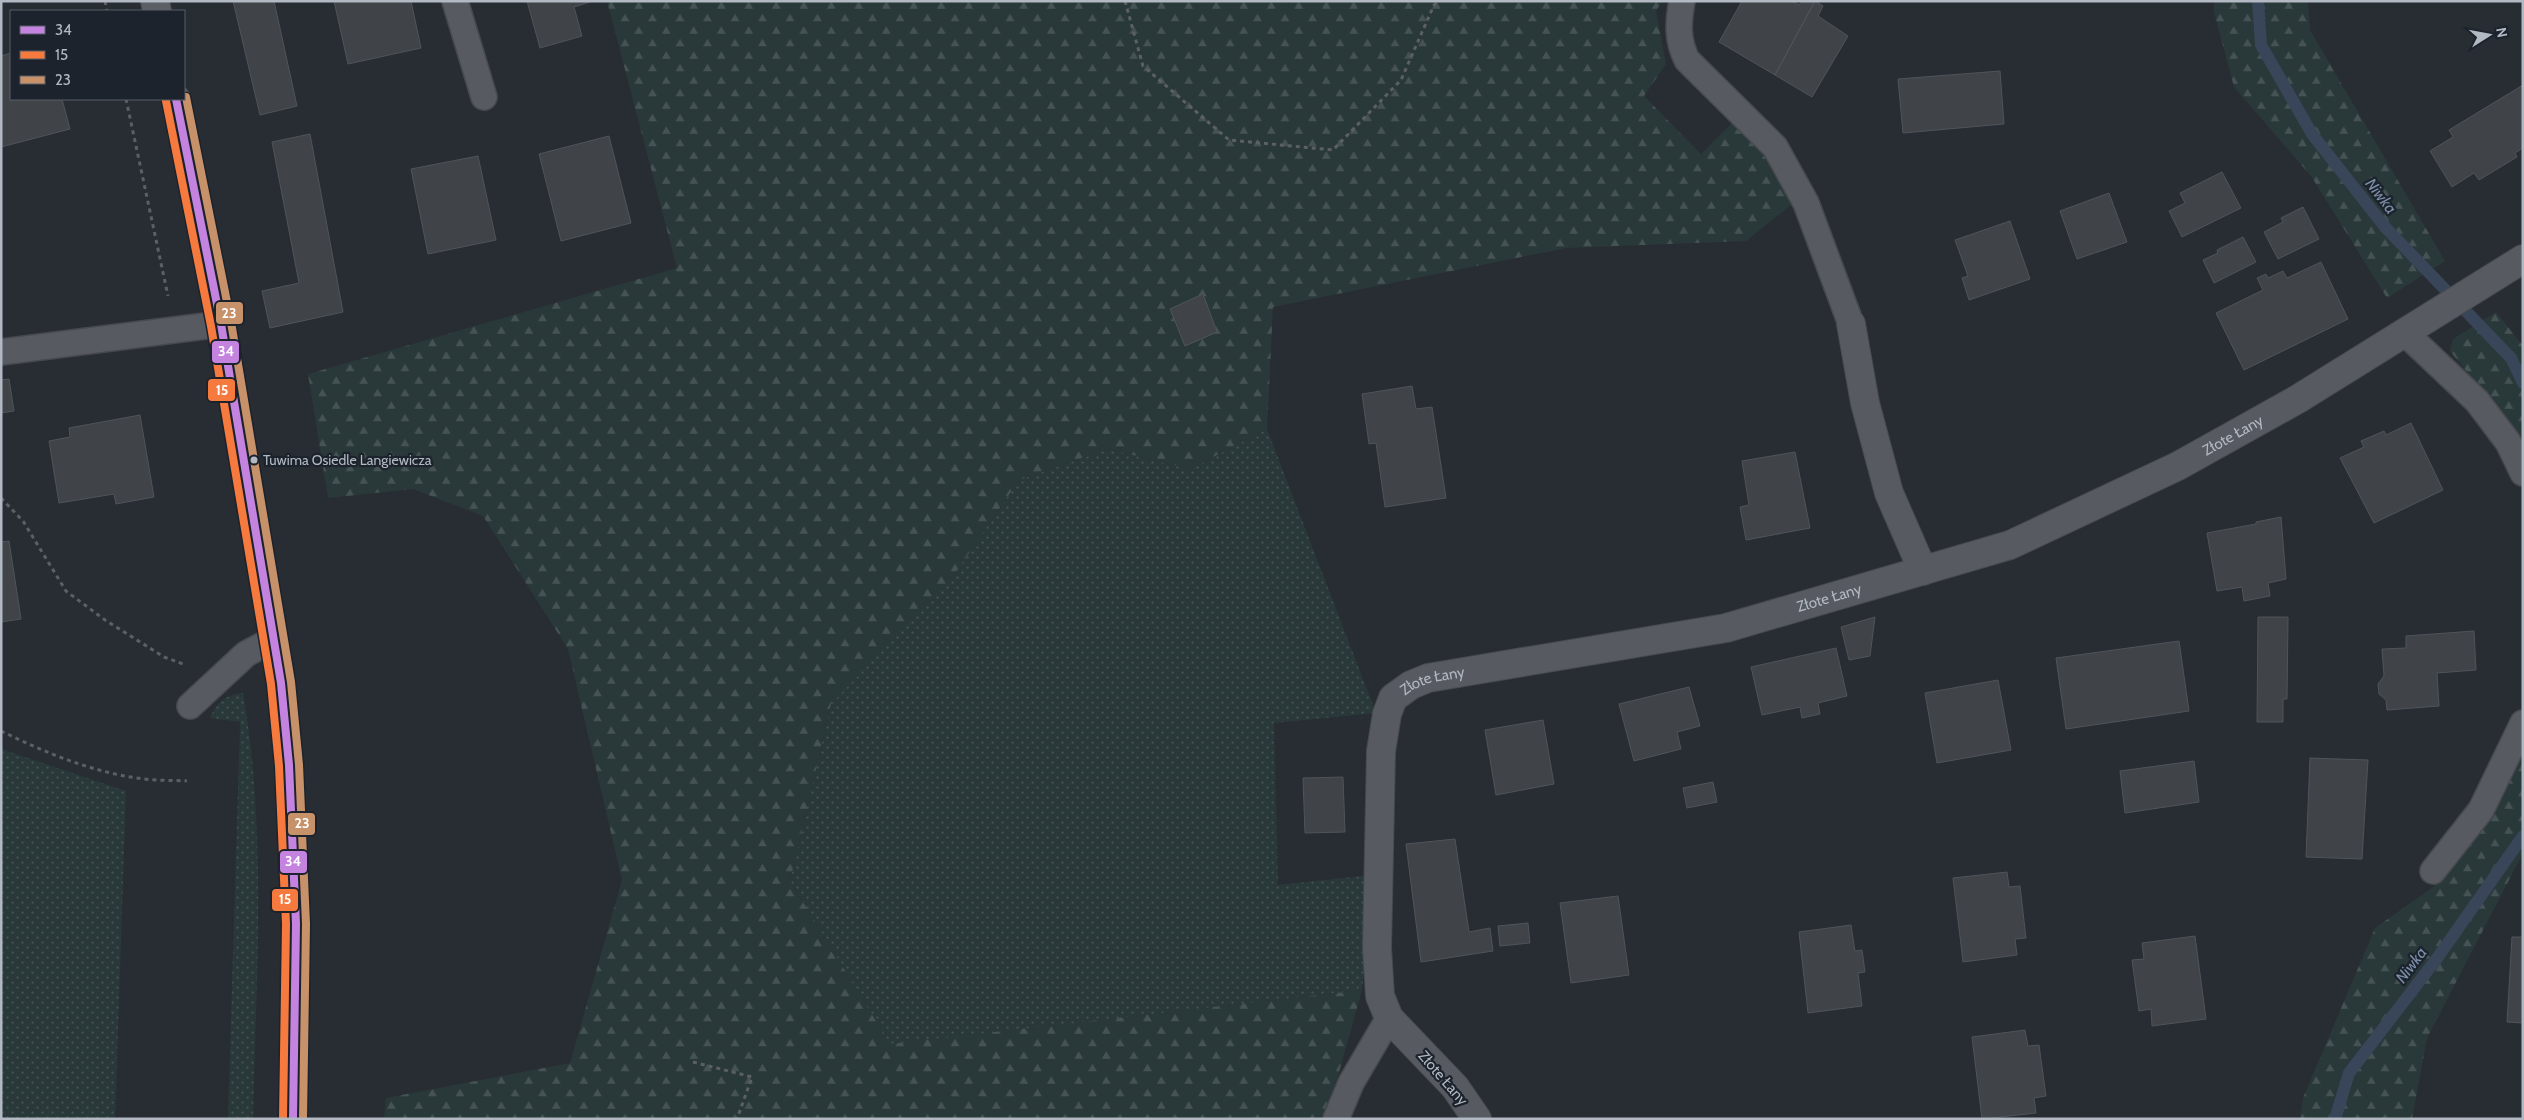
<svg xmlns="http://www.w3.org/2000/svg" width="2524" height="1120" viewBox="0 0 2524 1120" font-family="Cabin,sans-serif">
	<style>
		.grass { fill: url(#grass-dots) }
		.forest { fill: url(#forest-firs) }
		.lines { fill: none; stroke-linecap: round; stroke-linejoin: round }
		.stream { stroke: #39465a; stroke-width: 12 }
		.building { fill: #404449; stroke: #4f545b }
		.lane-casing { stroke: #46494e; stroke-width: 28 }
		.street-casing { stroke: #46494e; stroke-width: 30 }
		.secondary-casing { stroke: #46494e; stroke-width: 30 }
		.path { stroke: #5c6064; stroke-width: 3; stroke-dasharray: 4 4; stroke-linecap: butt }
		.lane { stroke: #575b61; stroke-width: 25 }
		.street { stroke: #575b61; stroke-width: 28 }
		.secondary { stroke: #5c5f65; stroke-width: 28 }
		.bus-1-casing { stroke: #1c232c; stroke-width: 11 }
		.bus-2-casing { stroke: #1c232c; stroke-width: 11 }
		.bus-3-casing { stroke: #1c232c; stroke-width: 11 }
		.bus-1 { stroke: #c483df; stroke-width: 8 }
		.bus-2 { stroke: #f6793e; stroke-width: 8 }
		.bus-3 { stroke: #c7916a; stroke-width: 8 }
		.bus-dot { fill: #b2b9c3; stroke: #1c232c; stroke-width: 2 }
		.labels { text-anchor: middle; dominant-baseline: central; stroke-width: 4.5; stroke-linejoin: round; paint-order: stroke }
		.bus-label { font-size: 14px; fill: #b2b9c3; stroke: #1c232c; text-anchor: start }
		.street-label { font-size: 15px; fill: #b2b9c3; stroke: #1c232c }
		.water-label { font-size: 16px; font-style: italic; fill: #7d8fa9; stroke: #1c232c }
		.line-badge { stroke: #1c232c; stroke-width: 2 }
		.badge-label { font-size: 14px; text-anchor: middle; font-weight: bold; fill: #fff }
	</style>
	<defs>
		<pattern id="grass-dots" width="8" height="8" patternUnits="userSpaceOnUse" patternTransform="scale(1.25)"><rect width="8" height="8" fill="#293839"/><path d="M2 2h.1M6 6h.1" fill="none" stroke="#465354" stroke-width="1.8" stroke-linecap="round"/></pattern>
		<pattern id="forest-firs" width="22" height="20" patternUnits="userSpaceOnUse" patternTransform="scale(1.25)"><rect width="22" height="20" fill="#293839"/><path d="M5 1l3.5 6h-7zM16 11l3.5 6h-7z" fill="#465354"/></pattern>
	</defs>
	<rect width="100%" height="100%" fill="#282d33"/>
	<path class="grass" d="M1267 429 1376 713 1274 723 1278 885 1372 875 1362 990 890 1045 790 881 831 704 1019 480 1108 449 1190 469Z
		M243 693C267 828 256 982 253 1119H228L240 722 210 718C217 702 225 695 243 693Z
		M1 749 126 791 115 1119H1Z"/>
	<path class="forest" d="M607 1H1662L1656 11 1666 64 1644 96 1701 154 1734 121 1766 151 1791 205 1746 241 1566 248 1273 307 1267 429 1190 469 1108 449 1019 480 954 575 831 704 790 881 890 1044 1362 990 1338 1076 1321 1119H384L386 1098 570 1063 622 880 568 649 483 516 413 489 328 498 308 374 677 268Z
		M2214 1H2308L2310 30 2445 261 2387 298 2311 176 2234 87 2214 12Z
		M2496 312 2523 346V449L2512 427 2450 351 2453 339Z
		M2523 752V853L2427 1038 2412 1119H2300L2303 1098 2375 928 2443 880 2491 813Z"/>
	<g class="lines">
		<path class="stream" d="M2258 1 2261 45 2312 134 2385 227 2511 358 2523 383
			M2335 1119 2349 1073 2438 957 2523 836"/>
	</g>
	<path class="building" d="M233 1H274L297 106 260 115Z
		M334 1H411L421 48 348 64Z
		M527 1H593L574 7 582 36 540 48Z
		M1742 1H1792L1799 5 1802 1H1815L1775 75 1719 42Z
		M1815 1 1823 6 1818 16 1848 36 1812 97 1775 75Z
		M11 53V99H62L70 129 1 147V56Z
		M2000 71 2004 124 1903 133 1898 79Z
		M2523 85V148L2515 153 2517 157 2479 180 2474 173 2452 187 2430 151 2453 137 2449 130Z
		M310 134 343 312 270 328 262 291 299 283 272 142Z
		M609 136 631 223 561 241 539 154Z
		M478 156 496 240 428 254 411 169Z
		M2222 172 2241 208 2182 237 2169 211 2185 203 2180 193Z
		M2109 193 2127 242 2077 259 2060 211Z
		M2303 207 2319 239 2278 259 2264 232 2283 222 2281 218Z
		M2010 221 2030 279 1969 300 1962 278 1968 276 1955 240Z
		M2243 237 2256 262 2214 283 2203 260 2218 253 2217 250Z
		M2321 262 2348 319 2244 370 2216 313 2263 290 2257 278 2266 274 2268 278 2283 271 2287 278Z
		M1203 294 1217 332 1185 346 1170 309Z
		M9 379 14 411 1 413V380Z
		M1412 386 1416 409 1432 407 1446 498 1385 507 1376 443 1369 444 1362 394Z
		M140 415 154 497 116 504 114 494 59 503 49 441 70 437 69 428Z
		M2411 423 2443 490 2374 523 2340 458 2364 447 2361 441 2384 431 2386 435Z
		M1795 452 1810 528 1746 540 1740 507 1749 505 1742 461Z
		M2281 517 2286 579 2268 583 2270 596 2244 601 2242 587 2217 591 2207 533 2256 524V522Z
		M9 541 21 619 1 622V542Z
		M1875 617 1870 656 1849 660 1841 627Z
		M2258 617H2288L2287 699H2283V722H2257Z
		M2474 631 2476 670 2437 673 2439 706 2387 710 2386 700 2379 694 2378 684 2384 676 2382 649 2406 648V636Z
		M2179 641 2189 711 2066 729 2056 658Z
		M1836 648 1847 696 1818 703 1820 714 1802 718 1800 707 1762 715 1751 667Z
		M1998 680 2011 750 1937 763 1925 693Z
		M1689 687 1700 726 1677 732 1681 749 1634 761 1619 704Z
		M1543 720 1554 784 1496 795 1485 730Z
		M2310 758 2368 760 2362 859 2306 857Z
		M2194 761 2199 802 2125 813 2120 771Z
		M1343 777 1345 832 1305 833 1303 778Z
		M1713 782 1717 802 1687 808 1683 788Z
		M1455 839 1469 932 1490 928 1493 951 1421 962 1406 844Z
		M2007 872 2009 887 2020 886 2026 938 2015 939 2017 955 1963 962 1953 878Z
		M1618 896 1629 975 1571 983 1560 903Z
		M1528 923 1530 943 1500 946 1498 926Z
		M1851 925 1855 951 1862 950 1865 972 1858 973 1862 1006 1808 1013 1799 932Z
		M2195 936 2206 1019 2152 1026 2151 1009 2139 1011 2132 960 2144 959 2142 943Z
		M2512 937H2523V1023L2507 1022Z
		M2025 1030 2028 1046 2039 1045 2046 1096 2034 1098 2036 1113 1982 1119 1972 1037Z"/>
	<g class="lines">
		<defs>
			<path id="lane" d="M455 1 484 97
				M1682 1C1678 23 1677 40 1687 60L1775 147 1806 203 1851 324
				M2404 332 2477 401 2508 442 2523 473
				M1 352 221 324
				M190 706 246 654 274 639
				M2433 871 2481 810 2523 723
				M1336 1119 1351 1083 1389 1018"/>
			<g id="street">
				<path d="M1851 324 1865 403 1889 493 1923 571"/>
				<path id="s1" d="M1477 1119 1455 1087 1389 1018 1380 996 1377 948 1381 751 1387 714 1393 698 1411 685 1428 678 1726 628 2010 545 2178 466 2298 399 2523 259"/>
			</g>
			<path id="secondary" d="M155 1 157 11
				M176 99 221 324 281 683 289 765 296 924 293 1119"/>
		</defs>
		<use href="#lane" class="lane-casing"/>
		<use href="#street" class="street-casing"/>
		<use href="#secondary" class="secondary-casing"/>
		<path class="path" d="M105 1 107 11
			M1125 1 1143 66 1229 140 1333 150 1401 80 1434 5 1438 1
			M126 99 168 296
			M1 498 23 521 66 591 105 620 164 657 183 664
			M1 731C44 752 89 771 137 778 153 781 171 780 187 781
			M693 1062 752 1077 737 1119"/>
		<use href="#lane" class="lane"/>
		<use href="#street" class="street"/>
		<use href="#secondary" class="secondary"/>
		<defs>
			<path id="bus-1" d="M176 99 221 324 281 683 289 765 296 924 293 1119"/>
			<path id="bus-2" d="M166 101 211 326 271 684 279 766 286 924 283 1119"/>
			<path id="bus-3" d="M186 97 231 322 291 682 299 765 306 924 303 1119"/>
		</defs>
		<use href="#bus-1" class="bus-1-casing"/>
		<use href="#bus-2" class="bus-2-casing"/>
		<use href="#bus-3" class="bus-3-casing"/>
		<use href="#bus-1" class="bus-1"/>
		<use href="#bus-2" class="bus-2"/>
		<use href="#bus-3" class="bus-3"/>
	</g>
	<circle class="bus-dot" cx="254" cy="460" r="4.5"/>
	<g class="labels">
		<g class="bus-label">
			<text x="263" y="460">Tuwima Osiedle Langiewicza</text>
		</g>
		<g class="street-label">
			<text stroke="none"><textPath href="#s1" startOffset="1345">Złote Łany</textPath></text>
			<text stroke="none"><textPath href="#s1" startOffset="908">Złote Łany</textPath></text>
			<text stroke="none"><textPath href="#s1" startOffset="502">Złote Łany</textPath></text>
			<text transform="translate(1443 1078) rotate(49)">Złote Łany</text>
		</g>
		<g class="water-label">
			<text transform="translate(2381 196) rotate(52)">Niwka</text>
			<text transform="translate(2411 965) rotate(-53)">Niwka</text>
		</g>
	</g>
	<g class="line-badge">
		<rect x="215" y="301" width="29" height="24" rx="5" fill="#c7916a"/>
		<rect x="211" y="340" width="29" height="24" rx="5" fill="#c483df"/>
		<rect x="207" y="378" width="29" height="24" rx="5" fill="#f6793e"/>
		<rect x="287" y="812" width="29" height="24" rx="5" fill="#c7916a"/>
		<rect x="279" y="850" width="29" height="24" rx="5" fill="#c483df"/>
		<rect x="271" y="888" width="28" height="24" rx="5" fill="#f6793e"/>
	</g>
	<g class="badge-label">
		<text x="229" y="318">23</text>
		<text x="226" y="356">34</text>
		<text x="222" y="395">15</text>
		<text x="302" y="828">23</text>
		<text x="293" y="866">34</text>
		<text x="285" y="904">15</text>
	</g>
	<rect width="2524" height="1120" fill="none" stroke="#b2b9c3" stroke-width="5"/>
	<rect x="10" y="10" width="175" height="90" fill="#1c232c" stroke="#585f68"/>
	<rect x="20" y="26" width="25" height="8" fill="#c483df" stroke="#585f68"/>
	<text x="55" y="35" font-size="15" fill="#b2b9c3">34</text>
	<rect x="20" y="51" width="25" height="8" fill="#f6793e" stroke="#585f68"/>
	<text x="55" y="60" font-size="15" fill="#b2b9c3">15</text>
	<rect x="20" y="76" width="25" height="8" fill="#c7916a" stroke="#585f68"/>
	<text x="55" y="85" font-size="15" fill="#b2b9c3">23</text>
	<g transform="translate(2489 35) rotate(79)" stroke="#1c232c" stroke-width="4" paint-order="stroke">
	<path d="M0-4L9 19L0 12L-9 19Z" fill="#b2b9c3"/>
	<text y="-8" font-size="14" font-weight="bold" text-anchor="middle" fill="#b2b9c3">N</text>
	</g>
</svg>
